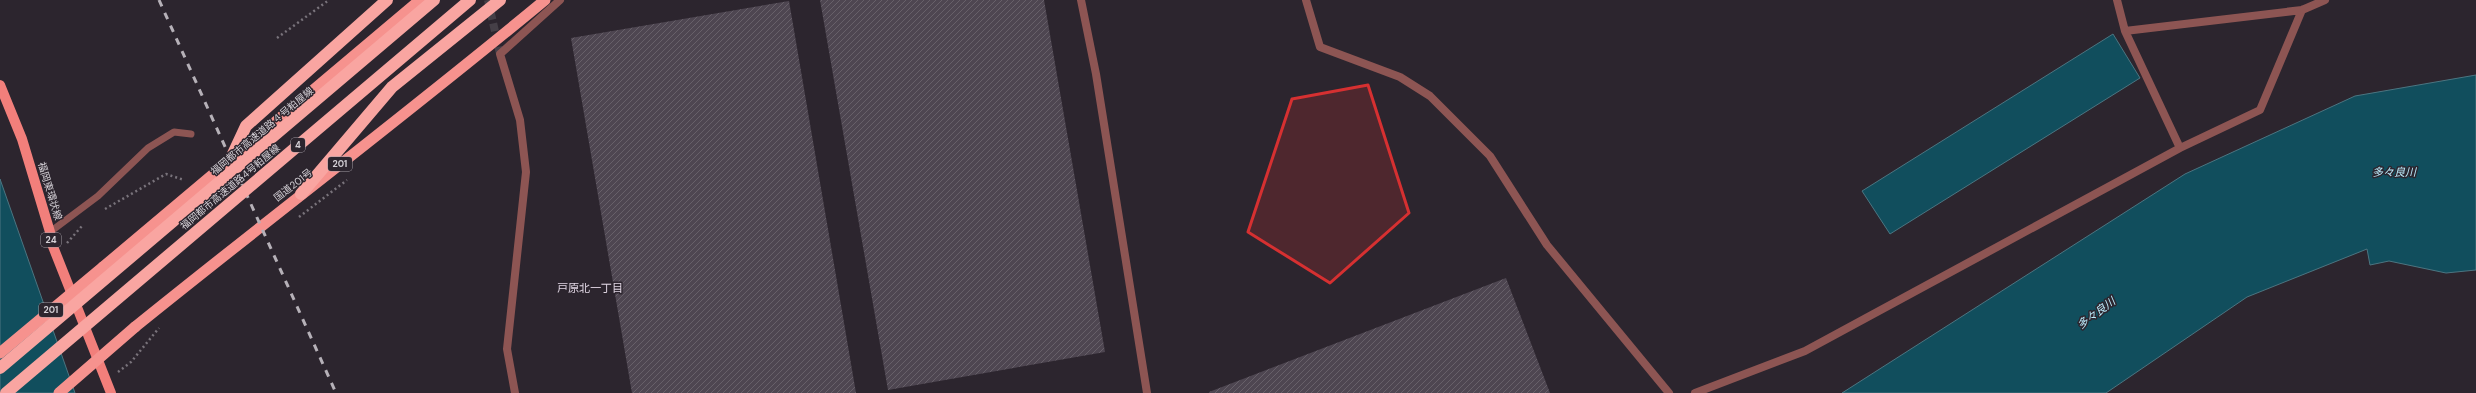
<svg xmlns="http://www.w3.org/2000/svg" width="2476" height="393" viewBox="0 0 2476 393" font-family="'DM Sans','Noto Sans JP',sans-serif">
	<style>
		.water { fill: #114e5d; stroke: #4c7581 }
		.building { fill: url(#building-hatch) }
		.lines { fill: none; stroke-linecap: round; stroke-linejoin: round }
		.minor-tunnel { stroke: #453f47; stroke-width: 8; stroke-dasharray: 8 4; stroke-linecap: butt }
		.path { stroke: #79737b; stroke-width: 2.5; stroke-dasharray: 2 3; stroke-linecap: butt }
		.service { stroke: #8d5553; stroke-width: 7 }
		.minor { stroke: #8d5553; stroke-width: 8 }
		.tertiary { stroke: #8d5553; stroke-width: 8 }
		.primary { stroke: #f27f7b; stroke-width: 10 }
		.trunk { stroke: #f6928e; stroke-width: 11 }
		.motorway { stroke: #f9a5a1; stroke-width: 12 }
		.rail { stroke: #b6b1b8; stroke-width: 3; stroke-dasharray: 7 7; stroke-linecap: butt }
		.trunk-bridge { stroke: #f6928e; stroke-width: 11 }
		.motorway-bridge { stroke: #f9a5a1; stroke-width: 12 }
		.marked { fill: #d63031; fill-opacity: 0.2; stroke: #d63031; stroke-width: 3; stroke-linejoin: round }
		.labels { text-anchor: middle; dominant-baseline: central; stroke-width: 3; stroke-linejoin: round; paint-order: stroke }
		.shield { fill: #2c252e; stroke: #a29da4; stroke-width: 1 }
		.shield-label { font-size: 9px; font-weight: bold; fill: #d4d0d6 }
		.street-label { font-size: 10px; fill: #d4d0d6; stroke: #2c252e }
		.water-label { font-size: 11px; font-style: italic; fill: #bbecfc; stroke: #2c252e }
		.neighbourhood-label { font-size: 11px; fill: #e0d6e3; stroke: #2c252e }
	</style>
	<defs>
		<pattern id="building-hatch" width="6" height="6" patternUnits="userSpaceOnUse"><rect width="6" height="6" fill="#4e4651"/><path d="M-1 1l2-2M0 6l6-6M5 7l2-2" fill="none" stroke="#676069"/></pattern>
	</defs>
	<rect width="100%" height="100%" fill="#2c252e"/>
	<path class="water" d="M2113 34 2140 78 1890 234 1862 191Z
		M2476 75V270L2446 273 2389 261 2370 265 2367 249 2247 297 2106 393H1842L2185 174 2355 96Z
		M0 179 75 393H0Z"/>
	<path class="building" d="M820 0H1044L1105 352 888 390Z
		M789 1 856 393H632L571 38Z
		M1506 278 1550 393H1210L1209 392Z"/>
	<g class="lines">
		<path class="minor-tunnel" d="M488 0 500 54"/>
		<path class="path" d="M277 38 329 0
			M105 209 166 174 184 180
			M299 217 347 180
			M67 243 82 226
			M118 372 131 362 159 328"/>
		<path class="service" d="M50 232 98 196 148 148 174 132 191 134"/>
		<path class="minor" d="M1306 0 1320 47 1400 77 1430 96 1490 156 1547 245 1669 393
			M2117 0 2125 31 2302 10 2325 0
			M2125 31 2180 148
			M515 393 507 349 526 172 520 120 500 54 560 0
			M1695 393 1805 351 2180 148 2260 110 2302 10"/>
		<path class="tertiary" d="M1081 0 1096 74 1147 393"/>
		<path class="primary" d="M0 85 22 139 50 232 52 244 111 393"/>
		<path class="trunk" d="M103 267 420 0
			M135 327C271 217 410 112 545 0"/>
		<path class="motorway" d="M232 156 246 126 387 0
			M301 194 392 87 500 0"/>
		<path class="rail" d="M159 0 336 393"/>
		<path class="trunk-bridge" d="M0 353 103 267
			M59 393 135 327"/>
		<path class="motorway-bridge" d="M0 368 434 0
			M6 393 470 0"/>
	</g>
	<path class="marked" d="M1368 85 1409 213 1330 283 1248 232 1292 99Z"/>
	<g class="labels">
		<g class="shield">
			<rect x="291" y="138" width="14" height="14" rx="3"/>
			<rect x="328" y="157" width="24" height="14" rx="3"/>
			<rect x="41" y="233" width="20" height="14" rx="3"/>
			<rect x="39" y="303" width="24" height="14" rx="3"/>
		</g>
		<g class="shield-label">
			<text x="298" y="145">4</text>
			<text x="340" y="164">201</text>
			<text x="51" y="240">24</text>
			<text x="51" y="310">201</text>
		</g>
		<g class="street-label">
			<text transform="translate(262 131) rotate(-40)">福岡都市高速道路４号粕屋線</text>
			<text transform="translate(293 185) rotate(-38)">国道201号</text>
			<text transform="translate(230 187) rotate(-40)">福岡都市高速道路4号粕屋線</text>
			<text transform="translate(50 191) rotate(73)">福岡東環状線</text>
		</g>
		<g class="water-label">
			<text x="2394" y="172">多々良川</text>
			<text transform="translate(2096 313) rotate(-37)">多々良川</text>
		</g>
		<g class="neighbourhood-label">
			<text x="590" y="288">戸原北一丁目</text>
		</g>
	</g>
</svg>
